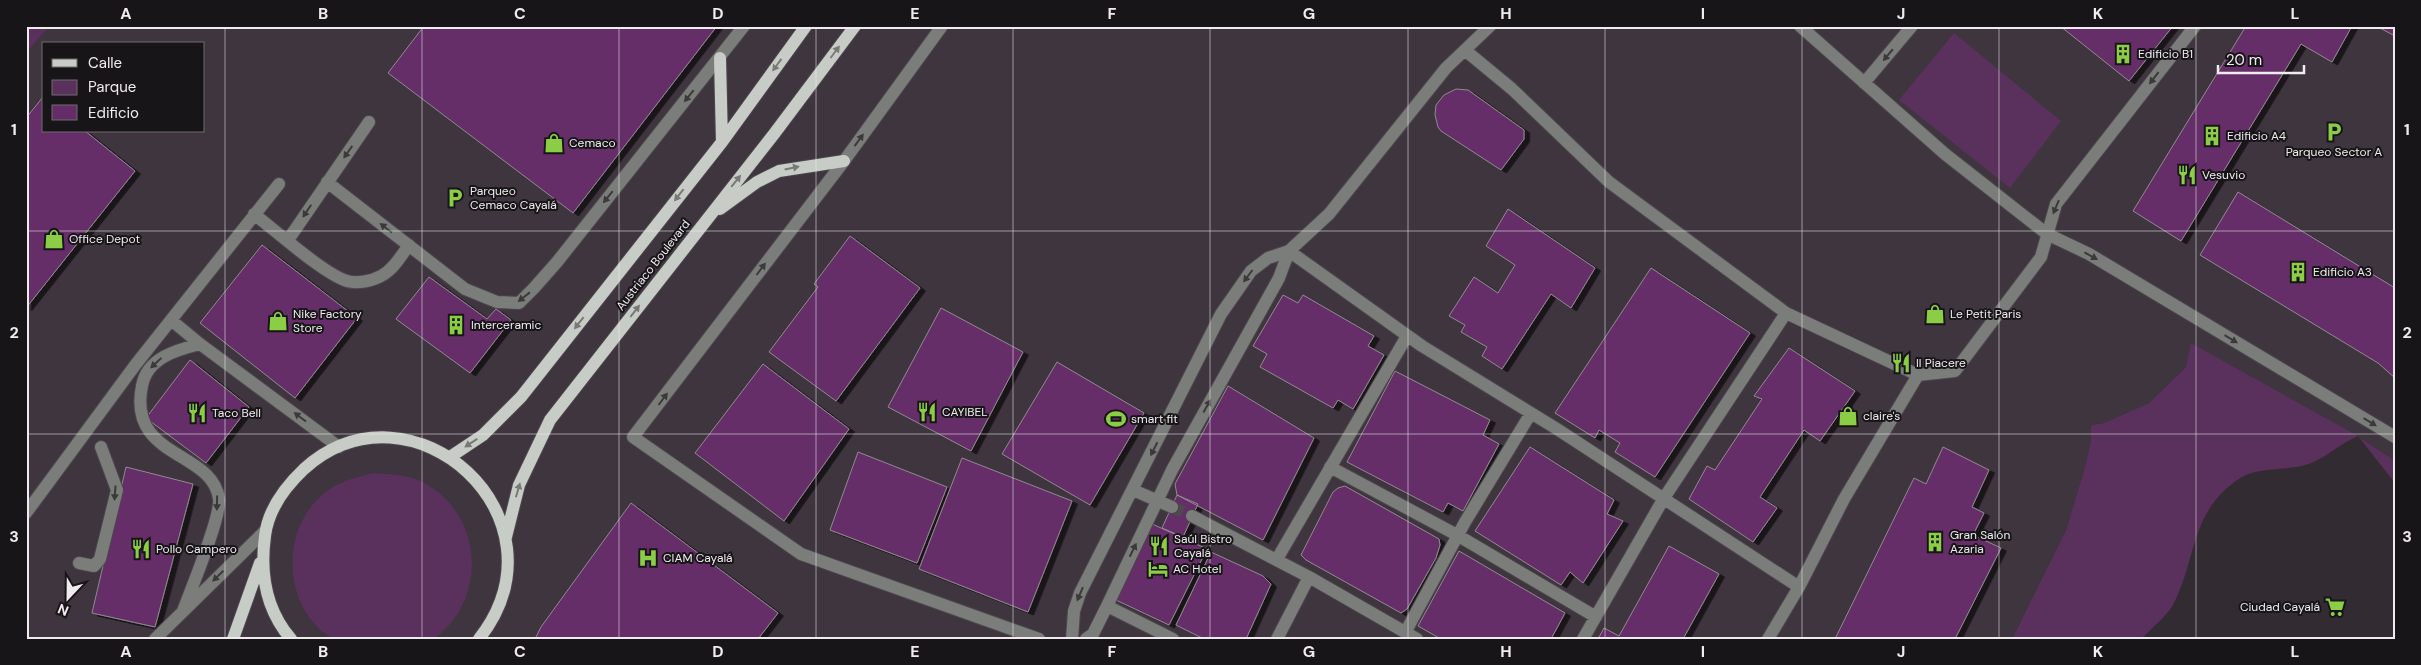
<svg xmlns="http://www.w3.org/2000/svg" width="2421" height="665" viewBox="0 0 2421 665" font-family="'DM Sans',sans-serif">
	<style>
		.built { fill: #3f353f; fill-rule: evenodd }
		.green { fill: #5a305c }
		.building { fill: #652d67; stroke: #908a90; filter: url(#shadow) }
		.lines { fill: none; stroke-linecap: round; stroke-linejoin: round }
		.minor-tunnel { stroke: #4e494e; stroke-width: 12; stroke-dasharray: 12 6; stroke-linecap: butt }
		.minor-casing { stroke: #4c474c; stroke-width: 14 }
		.major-casing { stroke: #4c474c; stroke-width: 14 }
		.minor { stroke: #7b7d7a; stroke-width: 12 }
		.major { stroke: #c8ccc6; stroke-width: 12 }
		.oneway { fill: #797a78 }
		.oneway2 { fill: #3b393a }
		.grid { fill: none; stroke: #efebef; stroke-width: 1; stroke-opacity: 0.55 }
		.labels { text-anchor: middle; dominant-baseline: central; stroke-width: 4; stroke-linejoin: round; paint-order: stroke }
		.poi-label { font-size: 12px; fill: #efebef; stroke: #181518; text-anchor: start }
		.street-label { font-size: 12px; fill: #efebef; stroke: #181518 }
		.neatline { fill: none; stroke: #efebef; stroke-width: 2 }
		.grid-label { font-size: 16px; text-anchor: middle; font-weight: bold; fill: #efebef }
	</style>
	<defs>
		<filter id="shadow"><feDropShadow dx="5.5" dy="3" stdDeviation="0" flood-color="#0009"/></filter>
	</defs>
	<rect width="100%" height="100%" fill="#322c32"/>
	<path class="built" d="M26 26H2395V461L2358 436 2186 367 2149 403 2104 423 2091 425V440L2085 467 2066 530 2012 639H26ZM44 44H204V131H44Z"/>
	<path class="green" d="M26 26H49L26 53Z
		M1954 33 2061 121 2010 188 1899 100Z
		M2191 343 2358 436 2395 461V483L2358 436C2341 443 2327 457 2309 464 2288 471 2260 467 2242 477 2189 510 2198 557 2173 605 2166 617 2151 628 2142 639H2012L2066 530 2085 467 2091 440V425L2104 423 2149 403 2186 367Z
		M373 473C393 474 414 475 431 487 484 521 486 603 433 639H333C285 611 279 537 318 499 333 483 353 478 373 473Z"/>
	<path class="building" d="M424 26H717L573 213 388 73Z
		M2060 26H2173L2129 81Z
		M2246 26H2352L2332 62 2301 44 2181 241 2133 211Z
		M2376 26H2395V36Z
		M1456 89 1468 90 1524 130V139L1501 170 1441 131 1438 127 1435 115 1436 105 1444 95Z
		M43 97 44 131H85L135 171 26 308V118Z
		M2238 192 2395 288V378L2378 363 2200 255Z
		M1508 209 1595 268 1571 308 1551 294 1502 369 1482 356 1487 347 1461 332 1465 325 1449 316 1474 277 1498 293 1515 265 1486 246Z
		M850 236 920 288 836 401 769 352 818 287 814 284Z
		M262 245 357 318 295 398 200 323Z
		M1651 268 1750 333 1655 477 1615 452 1620 443 1599 430 1595 438 1555 413Z
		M429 277 487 319 496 309 511 320 470 373 396 319Z
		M1283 295 1298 303 1303 295 1374 336 1368 346 1384 355 1353 409 1338 400 1333 408 1260 367 1267 354 1253 346Z
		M941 308 1023 352 971 451 888 407Z
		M1789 348 1855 391 1820 441 1804 430 1760 497 1777 508 1753 542 1689 499 1707 466 1715 470 1762 399 1754 396Z
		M190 360 249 407 206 463 146 418Z
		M1057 362 1144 413 1090 505 1002 454Z
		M763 364 849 429 784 521 695 453Z
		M1395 371 1490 420 1483 435 1499 444 1463 511 1448 503 1443 512 1347 462Z
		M1228 386 1314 438 1263 540 1177 495 1175 484Z
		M1530 447 1614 500 1607 514 1623 521 1583 583 1570 572 1561 585 1475 531Z
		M1943 447 1989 470 1972 507 1984 513 1973 535 2001 548 1955 639H1835L1914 478 1926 484Z
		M858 452 947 487 917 563 830 530Z
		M962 458 1072 501 1028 612 919 569Z
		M126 467 193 484 155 627 92 613Z
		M1345 486 1439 539 1440 545 1436 558 1407 609 1401 613 1306 560 1301 555 1333 492 1338 488Z
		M1177 495 1198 504 1183 537 1162 528Z
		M631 503 778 613 758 639H535L541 627Z
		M1150 523 1207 549 1169 625 1116 600Z
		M1669 546 1719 574 1683 639H1598L1604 628 1619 636Z
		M1459 551 1565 613 1551 639H1441L1418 626Z
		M1211 552 1263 576 1271 584 1246 639H1204L1176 625Z"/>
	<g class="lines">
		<path class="minor-tunnel" d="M1172 507 1192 516"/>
		<defs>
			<path id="minor" d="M942 26 844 161 633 437 801 554 1039 639
				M1800 26 1945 154 2047 234 2089 254 2395 437
				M1466 51 1512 89 1609 182 1786 313 1918 375
				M1864 83 1912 26
				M327 182 465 289 497 302 519 303 534 288 557 262 744 26
				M254 214C276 231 324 274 347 281 357 284 372 281 381 276 393 270 401 256 409 245
				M288 240 369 122
				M1289 251 1422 346 1557 429 1799 587
				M171 320 200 344 339 447
				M1330 467 1457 535 1596 617
				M1133 490 1172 507
				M26 513 136 364 279 184
				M1192 516 1309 577 1417 639
				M1277 559 1407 336
				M79 563 94 566 100 559 117 490 101 447
				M1107 606 1173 639
				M183 611C191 589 221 518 219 499 213 450 127 459 142 386 147 358 176 350 200 344
				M1406 631 1465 522 1531 413
				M155 639 266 530
				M1072 639 1074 611 1080 593 1221 314 1251 271 1268 258 1289 251 1329 214 1446 68 1490 26
				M1086 639 1093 634 1107 606 1172 470 1279 278 1289 251
				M1277 639 1309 577
				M1583 639 1664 498 1786 313
				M1768 639 1799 587 1844 499 1918 375 1955 371 2041 257 2056 204 2195 26"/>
			<path id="major" d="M720 58 722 142
				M720 209 757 182 779 171 844 161
				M450 457 483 435 521 397 722 142 806 26
				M506 537 519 485 550 420 774 134 855 26
				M233 639 260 563
				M291 639C266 610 260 573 265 536 268 510 285 487 304 469 412 372 574 518 479 639"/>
		</defs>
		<use href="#minor" class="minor-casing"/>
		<use href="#major" class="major-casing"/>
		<use href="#minor" class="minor"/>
		<use href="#major" class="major"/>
	</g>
	<defs><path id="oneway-solid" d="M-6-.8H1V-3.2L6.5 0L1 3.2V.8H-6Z" transform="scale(1.25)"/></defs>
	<g class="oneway">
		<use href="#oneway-solid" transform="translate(835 52) rotate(-53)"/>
		<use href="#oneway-solid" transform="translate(777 65) rotate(126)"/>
		<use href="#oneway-solid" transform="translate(792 168) rotate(-12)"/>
		<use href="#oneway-solid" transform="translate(736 181) rotate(-51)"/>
		<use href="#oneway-solid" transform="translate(679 195) rotate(128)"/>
		<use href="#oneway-solid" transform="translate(635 311) rotate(-52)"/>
		<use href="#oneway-solid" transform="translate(579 323) rotate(128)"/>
		<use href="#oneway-solid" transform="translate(471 443) rotate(147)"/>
		<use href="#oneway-solid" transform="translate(518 490) rotate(-74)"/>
	</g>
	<g class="oneway2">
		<use href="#oneway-solid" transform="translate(1888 55) rotate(130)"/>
		<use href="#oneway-solid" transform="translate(2154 78) rotate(128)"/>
		<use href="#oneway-solid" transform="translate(689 96) rotate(129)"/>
		<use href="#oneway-solid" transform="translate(859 140) rotate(-54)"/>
		<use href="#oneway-solid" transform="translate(348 152) rotate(125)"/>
		<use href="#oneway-solid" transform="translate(608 197) rotate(129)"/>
		<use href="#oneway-solid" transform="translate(2056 207) rotate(113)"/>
		<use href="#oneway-solid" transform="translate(307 211) rotate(124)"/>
		<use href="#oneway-solid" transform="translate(386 228) rotate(-143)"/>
		<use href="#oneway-solid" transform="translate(2091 256) rotate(29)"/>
		<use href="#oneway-solid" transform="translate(761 269) rotate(-53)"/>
		<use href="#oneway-solid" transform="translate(1248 276) rotate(127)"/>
		<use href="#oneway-solid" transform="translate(524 297) rotate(142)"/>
		<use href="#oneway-solid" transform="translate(2231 339) rotate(31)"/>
		<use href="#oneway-solid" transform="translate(156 363) rotate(137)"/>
		<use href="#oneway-solid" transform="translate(663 399) rotate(-53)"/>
		<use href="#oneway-solid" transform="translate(1207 406) rotate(-61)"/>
		<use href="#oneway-solid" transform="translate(300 417) rotate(-143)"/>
		<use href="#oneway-solid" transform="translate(2370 422) rotate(31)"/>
		<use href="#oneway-solid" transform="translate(1154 449) rotate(117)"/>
		<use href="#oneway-solid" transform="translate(115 493) rotate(94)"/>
		<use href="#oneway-solid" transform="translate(217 503) rotate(91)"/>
		<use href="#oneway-solid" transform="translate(1133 550) rotate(-64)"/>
		<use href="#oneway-solid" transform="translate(218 576) rotate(136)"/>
		<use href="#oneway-solid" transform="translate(1080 594) rotate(113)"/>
	</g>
	<path class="grid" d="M225 26V639M422 26V639M619 26V639M816 26V639M1013 26V639M1210 26V639M1408 26V639M1605 26V639M1802 26V639M1999 26V639M2196 26V639M26 231H2395M26 434H2395"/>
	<defs>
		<symbol id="building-bare" viewBox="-9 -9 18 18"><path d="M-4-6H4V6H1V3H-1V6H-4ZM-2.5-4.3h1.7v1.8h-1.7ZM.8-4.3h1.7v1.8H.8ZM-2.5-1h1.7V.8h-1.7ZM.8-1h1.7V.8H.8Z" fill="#8bce46" stroke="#181518" stroke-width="2.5" paint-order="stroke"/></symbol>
		<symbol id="parking-bare" viewBox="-9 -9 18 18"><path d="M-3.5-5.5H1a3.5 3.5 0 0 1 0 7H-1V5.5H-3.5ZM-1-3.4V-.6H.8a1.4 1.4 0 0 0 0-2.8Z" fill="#8bce46" stroke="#181518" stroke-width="2.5" paint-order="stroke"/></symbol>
		<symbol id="shop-bare" viewBox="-9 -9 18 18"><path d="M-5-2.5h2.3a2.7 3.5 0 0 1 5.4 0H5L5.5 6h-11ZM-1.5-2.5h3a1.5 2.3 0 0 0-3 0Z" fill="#8bce46" stroke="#181518" stroke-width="2.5" paint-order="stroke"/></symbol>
		<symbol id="restaurant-bare" viewBox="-9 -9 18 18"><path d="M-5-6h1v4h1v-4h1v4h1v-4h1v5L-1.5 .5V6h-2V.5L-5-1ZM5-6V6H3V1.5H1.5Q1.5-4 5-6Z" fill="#8bce46" stroke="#181518" stroke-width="2.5" paint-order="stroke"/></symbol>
		<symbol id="stadium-bare" viewBox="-9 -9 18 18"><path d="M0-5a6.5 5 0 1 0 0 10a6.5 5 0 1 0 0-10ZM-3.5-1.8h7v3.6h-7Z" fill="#8bce46" stroke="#181518" stroke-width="2.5" paint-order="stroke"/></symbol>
		<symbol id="hospital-bare" viewBox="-9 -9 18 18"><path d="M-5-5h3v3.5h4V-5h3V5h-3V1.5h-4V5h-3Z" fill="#8bce46" stroke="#181518" stroke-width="2.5" paint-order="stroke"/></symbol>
		<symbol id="hotel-bare" viewBox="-9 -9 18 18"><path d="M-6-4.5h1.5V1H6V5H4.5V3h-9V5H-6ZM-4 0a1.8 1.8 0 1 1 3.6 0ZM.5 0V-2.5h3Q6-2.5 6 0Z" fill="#8bce46" stroke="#181518" stroke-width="2.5" paint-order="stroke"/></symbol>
		<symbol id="supermarket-bare" viewBox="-9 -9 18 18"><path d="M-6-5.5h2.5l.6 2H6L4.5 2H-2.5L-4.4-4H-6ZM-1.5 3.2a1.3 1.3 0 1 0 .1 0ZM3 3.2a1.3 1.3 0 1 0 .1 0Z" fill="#8bce46" stroke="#181518" stroke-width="2.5" paint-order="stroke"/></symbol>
	</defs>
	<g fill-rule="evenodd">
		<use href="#building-bare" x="2109" y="40" width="28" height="28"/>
		<use href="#parking-bare" x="2320" y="118" width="28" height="28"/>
		<use href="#building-bare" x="2198" y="122" width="28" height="28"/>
		<use href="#shop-bare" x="540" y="129" width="28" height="28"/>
		<use href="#restaurant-bare" x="2173" y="161" width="28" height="28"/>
		<use href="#parking-bare" x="441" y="184" width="28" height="28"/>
		<use href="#shop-bare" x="40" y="225" width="28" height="28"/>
		<use href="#building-bare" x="2284" y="258" width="28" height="28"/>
		<use href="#shop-bare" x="1921" y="300" width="28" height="28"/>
		<use href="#shop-bare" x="264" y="307" width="28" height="28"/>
		<use href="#building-bare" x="442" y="311" width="28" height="28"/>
		<use href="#restaurant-bare" x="1887" y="349" width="28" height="28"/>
		<use href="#restaurant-bare" x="913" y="398" width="28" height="28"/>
		<use href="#restaurant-bare" x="183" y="399" width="28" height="28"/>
		<use href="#shop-bare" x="1834" y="402" width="28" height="28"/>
		<use href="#stadium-bare" x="1102" y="405" width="28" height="28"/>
		<use href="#building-bare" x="1921" y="528" width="28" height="28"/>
		<use href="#restaurant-bare" x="1145" y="532" width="28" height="28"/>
		<use href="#restaurant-bare" x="127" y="535" width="28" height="28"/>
		<use href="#hospital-bare" x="634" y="544" width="28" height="28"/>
		<use href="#hotel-bare" x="1144" y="555" width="28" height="28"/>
		<use href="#supermarket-bare" x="2321" y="593" width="28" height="28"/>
	</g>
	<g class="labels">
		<g class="poi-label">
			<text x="2138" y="54">Edificio B1</text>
			<text x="2227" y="136">Edificio A4</text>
			<text x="569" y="143">Cemaco</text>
			<text x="2334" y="152" text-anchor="middle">Parqueo Sector A</text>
			<text x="2202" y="175">Vesuvio</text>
			<text x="470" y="191">Parqueo<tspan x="470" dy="14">Cemaco Cayalá</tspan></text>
			<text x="69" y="239">Office Depot</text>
			<text x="2313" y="272">Edificio A3</text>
			<text x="293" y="314">Nike Factory<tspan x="293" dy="14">Store</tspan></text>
			<text x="1950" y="314">Le Petit Paris</text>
			<text x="471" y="325">Interceramic</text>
			<text x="1916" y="363">Il Piacere</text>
			<text x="942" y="412">CAYIBEL</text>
			<text x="212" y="413">Taco Bell</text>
			<text x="1863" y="416">claire's</text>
			<text x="1131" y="419">smart fit</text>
			<text x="1950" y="535">Gran Salón<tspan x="1950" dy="14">Azaria</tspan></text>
			<text x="1174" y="539">Saúl Bistro<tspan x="1174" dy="14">Cayalá</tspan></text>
			<text x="156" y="549">Pollo Campero</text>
			<text x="663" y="558">CIAM Cayalá</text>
			<text x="1173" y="569">AC Hotel</text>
			<text x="2320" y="607" text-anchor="end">Ciudad Cayalá</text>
		</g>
		<g class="street-label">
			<text transform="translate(653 265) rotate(-52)">Austriaco Boulevard</text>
		</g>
	</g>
	<rect width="2421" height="665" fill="none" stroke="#181518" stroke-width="55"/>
	<rect x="42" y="42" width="162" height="90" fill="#181518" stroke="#6e6b6e"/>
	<rect x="52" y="59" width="25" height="8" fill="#c8ccc6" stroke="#6e6b6e"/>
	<text x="88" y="68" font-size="15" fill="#efebef">Calle</text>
	<rect x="52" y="80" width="25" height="15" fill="#5a305c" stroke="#6e6b6e"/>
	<text x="88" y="92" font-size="15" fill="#efebef">Parque</text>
	<rect x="52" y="105" width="25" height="15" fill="#652d67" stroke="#6e6b6e"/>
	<text x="88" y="118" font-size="15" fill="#efebef">Edificio</text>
	<g transform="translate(68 598) rotate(202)" stroke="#181518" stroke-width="4" paint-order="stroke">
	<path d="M0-4L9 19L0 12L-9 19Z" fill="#efebef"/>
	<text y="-8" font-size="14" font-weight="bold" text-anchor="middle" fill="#efebef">N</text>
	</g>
	<path d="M2218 65v8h86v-8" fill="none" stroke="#efebef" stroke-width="2.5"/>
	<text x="2226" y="65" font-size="15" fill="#efebef" stroke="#181518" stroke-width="4" paint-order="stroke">20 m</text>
	<rect x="28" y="28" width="2366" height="610" class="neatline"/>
	<g class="grid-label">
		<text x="126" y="19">A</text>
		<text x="323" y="19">B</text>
		<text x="520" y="19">C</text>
		<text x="718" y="19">D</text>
		<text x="915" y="19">E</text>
		<text x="1112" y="19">F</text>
		<text x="1309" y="19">G</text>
		<text x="1506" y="19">H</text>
		<text x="1703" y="19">I</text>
		<text x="1901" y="19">J</text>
		<text x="2098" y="19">K</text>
		<text x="2295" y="19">L</text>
		<text x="14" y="135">1</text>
		<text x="2407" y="135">1</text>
		<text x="14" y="338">2</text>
		<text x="2407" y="338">2</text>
		<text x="14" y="542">3</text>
		<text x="2407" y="542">3</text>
		<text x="126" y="657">A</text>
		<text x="323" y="657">B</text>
		<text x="520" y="657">C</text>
		<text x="718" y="657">D</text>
		<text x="915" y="657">E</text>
		<text x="1112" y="657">F</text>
		<text x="1309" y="657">G</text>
		<text x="1506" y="657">H</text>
		<text x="1703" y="657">I</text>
		<text x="1901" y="657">J</text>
		<text x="2098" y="657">K</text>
		<text x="2295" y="657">L</text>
	</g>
</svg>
